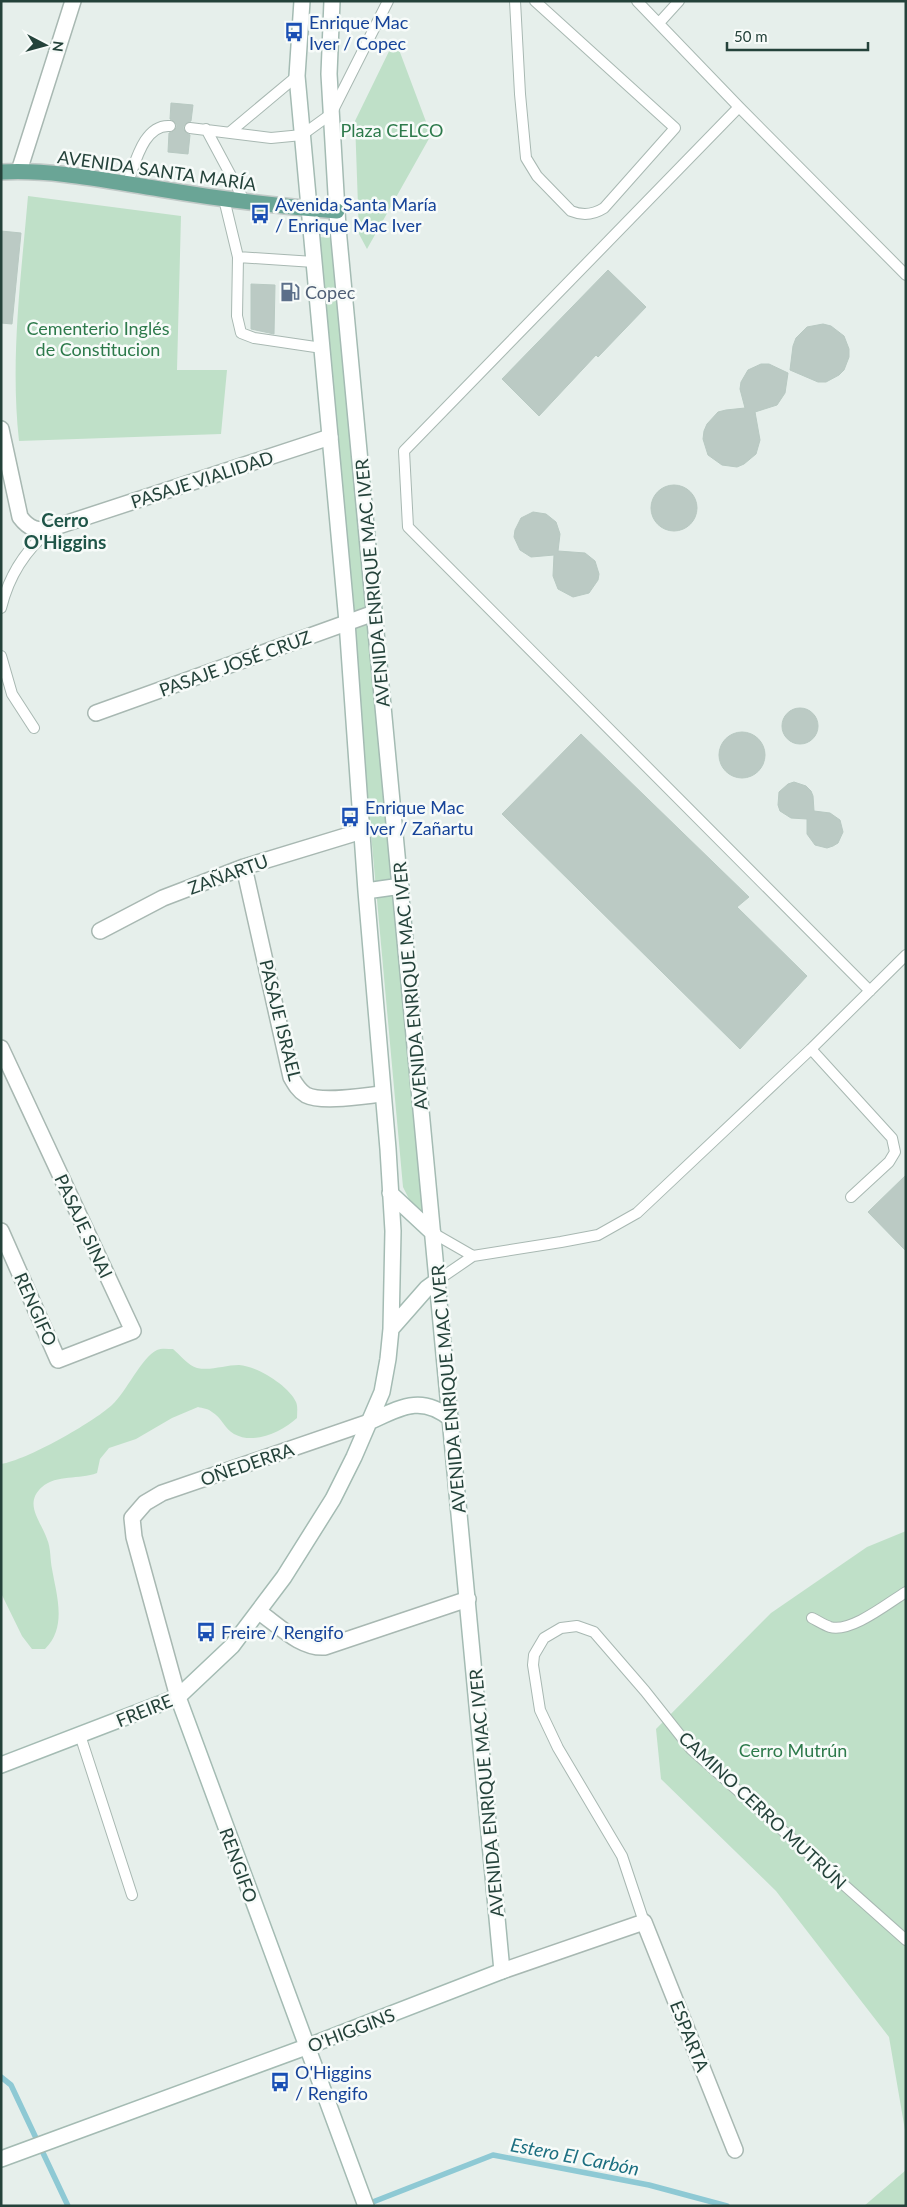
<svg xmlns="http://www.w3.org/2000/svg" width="907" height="2207" viewBox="0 0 907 2207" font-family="Lato,sans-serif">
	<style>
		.green { fill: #bfe0c8 }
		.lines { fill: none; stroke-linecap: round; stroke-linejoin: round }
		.stream { stroke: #8ec9d4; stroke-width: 5.5 }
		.building { fill: #bbcac4; stroke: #b8c9c2 }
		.lane-casing { stroke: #a8b8b2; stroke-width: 12 }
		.street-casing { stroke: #a8b8b2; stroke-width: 18 }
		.secondary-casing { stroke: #a4bbb3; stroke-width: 18 }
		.primary-casing { stroke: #c2cac8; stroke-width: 18 }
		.lane { stroke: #fff; stroke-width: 10 }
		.street { stroke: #fff; stroke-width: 15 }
		.secondary { stroke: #fff; stroke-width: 15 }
		.primary { stroke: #6aa596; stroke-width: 15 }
		.labels { text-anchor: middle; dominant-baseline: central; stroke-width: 5; stroke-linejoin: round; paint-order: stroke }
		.transit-label { font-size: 18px; fill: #164399; stroke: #f7fbf9; text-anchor: start }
		.park-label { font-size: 18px; fill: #2d7a4b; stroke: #f7fbf9 }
		.street-label { font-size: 18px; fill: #24423a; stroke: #f7fbf9 }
		.service-label { font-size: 18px; fill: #4e5e75; stroke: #f7fbf9; text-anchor: start }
		.neighbourhood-label { font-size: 19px; font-weight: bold; fill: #1f5548; stroke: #f7fbf9 }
		.water-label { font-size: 19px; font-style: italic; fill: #1c6f80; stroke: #f7fbf9 }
	</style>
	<rect width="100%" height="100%" fill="#e6efeb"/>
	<path class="green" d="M395 39 431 135 367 249 359 234 355 121Z
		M28 196 181 216 177 370H227L221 434 19 441C10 360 21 277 28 196Z
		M317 237 336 238 424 1216 414 1209 403 1187Z
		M173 1349C179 1354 189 1366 197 1368 211 1371 225 1365 239 1365 257 1366 289 1386 296 1402 298 1406 297 1413 297 1418 282 1432 254 1445 234 1434 225 1429 221 1417 212 1412 209 1409 202 1408 198 1407L172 1418 136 1439 109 1448 100 1459 97 1473C79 1480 57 1474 42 1487 23 1504 41 1521 47 1539 51 1548 50 1560 52 1569 57 1597 67 1627 45 1649H32L22 1636 1 1593V1464C27 1460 92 1423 112 1405 127 1391 141 1358 157 1350 161 1348 168 1349 173 1349Z
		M906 1531V2136L889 2037 776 1891 661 1779 656 1729 771 1613 867 1547Z
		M906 2170V2206H864Z"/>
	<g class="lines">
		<path class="stream" d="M1 2077 11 2085 68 2206
			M365 2205 493 2155 649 2185 727 2206"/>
	</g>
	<path class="building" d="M171 103 193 105 191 121 185 124 183 128 186 133 190 135 188 154 168 152 169 133 174 131 177 126 175 122 170 119Z
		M1 231 21 233 12 324 1 323Z
		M608 270 646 307 598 357 596 355 539 416 502 379Z
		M251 284 275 285 274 334 251 329Z
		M823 324 831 326 844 336 849 349V357L844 370 839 375 826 382H818L790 370 793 346 796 338 807 327Z
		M761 364H769L788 373 785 393 777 405 755 412 760 440 756 454 744 464 737 467 722 465 708 455 703 439 704 431 707 424 718 412 726 410 745 408 740 389 741 382 748 370Z
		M651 508a23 23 0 1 1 46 0a23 23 0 1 1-46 0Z
		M533 512 546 514 556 522 560 534 558 551 585 553 595 561 599 574 598 580 589 593 573 597 558 589 553 576 554 555 531 557 520 550 514 537 515 530 521 518Z
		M782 726a18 18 0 1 1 36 0a18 18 0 1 1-36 0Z
		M719 755a23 23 0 1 1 46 0a23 23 0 1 1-46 0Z
		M581 734 749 897 737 907 807 976 740 1049 502 814Z
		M794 782 806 786 811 791 813 796 814 811 830 813 840 820 843 832 838 843 833 846 827 848 815 845 807 834V819L791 818 780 811 778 805 779 792 788 784Z
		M906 1175V1251L868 1212Z"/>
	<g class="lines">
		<defs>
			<path id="lane" d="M515 1 520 94 526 158 537 176 571 211C583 216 593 215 604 208L675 128 535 1
				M637 1 739 107 906 275
				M659 23 679 1
				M739 107 404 451 408 527 870 991
				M190 128 271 138 302 135 331 114 388 1
				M206 129 245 202
				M230 132 297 76
				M127 184C135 165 143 124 170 126
				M224 199 238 257 237 316 241 333 254 338 322 348
				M238 257 314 262
				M1 608C9 575 25 550 51 529
				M1 656 12 694 34 728
				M811 1049 892 1138 895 1152 889 1162 851 1197
				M433 1233 473 1256
				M438 1280 473 1256 561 1242 598 1235 637 1213 811 1049 906 955
				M812 1618C818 1621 824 1625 830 1627 851 1633 888 1603 906 1592
				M80 1735 132 1895
				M644 1922 622 1856 558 1748 540 1710 533 1665 534 1655 544 1638 561 1628 577 1626 594 1632 645 1691 691 1749 906 1940"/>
			<path id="street" d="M19 171 73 1
				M1 429 20 517C29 529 38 532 52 528L330 437
				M96 713 374 613
				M244 867 291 1077C295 1084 299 1091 306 1095 322 1103 363 1096 382 1094
				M100 931 163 898 244 867 362 831
				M1 1048 133 1331 58 1360 1 1231
				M259 1612C278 1625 301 1649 325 1647L468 1599
				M178 1697 134 1537 132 1518 145 1503 162 1493 369 1422
				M502 1971 644 1922 735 2150"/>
			<path id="secondary" d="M366 891 401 886
				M390 1193 433 1233
				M391 1329 427 1288 438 1280
				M369 1422C400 1408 421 1394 451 1419
				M178 1697 366 2206
				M1 1765 178 1697 232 1646 284 1577 333 1499 354 1457 382 1392 388 1359 391 1329 393 1231 388 1149 366 891 347 622 297 76 302 1
				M1 2159 306 2047 502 1971 338 228 329 74 332 1"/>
			<path id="primary" d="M1 172C53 169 108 181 160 189 219 199 277 206 337 211"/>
		</defs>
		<use href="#lane" class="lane-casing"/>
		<use href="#street" class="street-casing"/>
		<use href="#secondary" class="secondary-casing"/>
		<use href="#primary" class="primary-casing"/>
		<use href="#lane" class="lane"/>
		<use href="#street" class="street"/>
		<use href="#secondary" class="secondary"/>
		<use href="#primary" class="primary"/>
	</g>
	<defs>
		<symbol id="bus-bare" viewBox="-9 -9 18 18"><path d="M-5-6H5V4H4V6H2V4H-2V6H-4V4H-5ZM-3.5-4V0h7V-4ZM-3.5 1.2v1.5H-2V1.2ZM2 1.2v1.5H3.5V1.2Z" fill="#1a4fb4" stroke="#f7fbf9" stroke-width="2.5" paint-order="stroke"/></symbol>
		<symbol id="fuel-bare" viewBox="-9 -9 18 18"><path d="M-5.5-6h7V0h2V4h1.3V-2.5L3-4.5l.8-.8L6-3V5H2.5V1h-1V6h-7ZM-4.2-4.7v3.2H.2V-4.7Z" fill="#5c6f8a" stroke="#f7fbf9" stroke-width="2.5" paint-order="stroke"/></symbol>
	</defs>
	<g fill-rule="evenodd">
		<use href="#bus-bare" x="280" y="18" width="28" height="28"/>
		<use href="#bus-bare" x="246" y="200" width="28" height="28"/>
		<use href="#fuel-bare" x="276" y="278" width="28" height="28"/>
		<use href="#bus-bare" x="336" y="803" width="28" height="28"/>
		<use href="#bus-bare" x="192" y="1618" width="28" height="28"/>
		<use href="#bus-bare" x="266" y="2068" width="28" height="28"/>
	</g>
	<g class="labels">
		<g class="transit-label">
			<text x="309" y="22">Enrique Mac<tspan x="309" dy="21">Iver / Copec</tspan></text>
			<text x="275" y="204">Avenida Santa María<tspan x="275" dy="21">/ Enrique Mac Iver</tspan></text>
			<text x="365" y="807">Enrique Mac<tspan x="365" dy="21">Iver / Zañartu</tspan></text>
			<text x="221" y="1632">Freire / Rengifo</text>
			<text x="295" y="2072">O'Higgins<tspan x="295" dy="21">/ Rengifo</tspan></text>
		</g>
		<g class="park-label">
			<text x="392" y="130">Plaza CELCO</text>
			<text x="98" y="328">Cementerio Inglés<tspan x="98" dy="21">de Constitucion</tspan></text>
			<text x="793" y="1750">Cerro Mutrún</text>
		</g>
		<g class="street-label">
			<text transform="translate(157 170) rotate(8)">AVENIDA SANTA MARÍA</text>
			<text transform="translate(202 479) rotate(-18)">PASAJE VIALIDAD</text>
			<text transform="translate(372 583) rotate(-95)">AVENIDA ENRIQUE MAC IVER</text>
			<text transform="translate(235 663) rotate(-20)">PASAJE JOSÉ CRUZ</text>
			<text transform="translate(228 874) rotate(-20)">ZAÑARTU</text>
			<text transform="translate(410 986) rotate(-95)">AVENIDA ENRIQUE MAC IVER</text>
			<text transform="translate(281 1020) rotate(76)">PASAJE ISRAEL</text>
			<text transform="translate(84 1226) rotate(65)">PASAJE SINAI</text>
			<text transform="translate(36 1309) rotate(66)">RENGIFO</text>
			<text transform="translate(448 1389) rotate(-95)">AVENIDA ENRIQUE MAC IVER</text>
			<text transform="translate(247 1464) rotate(-19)">OÑEDERRA</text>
			<text transform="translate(144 1710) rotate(-22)">FREIRE</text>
			<text transform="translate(486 1793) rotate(-95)">AVENIDA ENRIQUE MAC IVER</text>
			<text transform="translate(763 1810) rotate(43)">CAMINO CERRO MUTRÚN</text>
			<text transform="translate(239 1865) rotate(70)">RENGIFO</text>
			<text transform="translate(351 2030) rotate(-21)">O'HIGGINS</text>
			<text transform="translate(690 2036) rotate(68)">ESPARTA</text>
		</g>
		<g class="service-label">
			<text x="305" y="292">Copec</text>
		</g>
		<g class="neighbourhood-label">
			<text x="65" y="519">Cerro<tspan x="65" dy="22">O'Higgins</tspan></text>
		</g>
		<g class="water-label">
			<text transform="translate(575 2156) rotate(11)">Estero El Carbón</text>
		</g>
	</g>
	<rect width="907" height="2207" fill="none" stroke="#24423a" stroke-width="5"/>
	<g transform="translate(45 45) rotate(96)" stroke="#f7fbf9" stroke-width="4" paint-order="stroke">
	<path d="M0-4L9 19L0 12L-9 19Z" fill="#24423a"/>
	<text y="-8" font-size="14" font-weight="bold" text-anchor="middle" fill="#24423a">N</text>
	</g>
	<path d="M727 42v8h141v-8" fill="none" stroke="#24423a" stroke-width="2.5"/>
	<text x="734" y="42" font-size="15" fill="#24423a" stroke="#f7fbf9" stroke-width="4" paint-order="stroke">50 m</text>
</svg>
